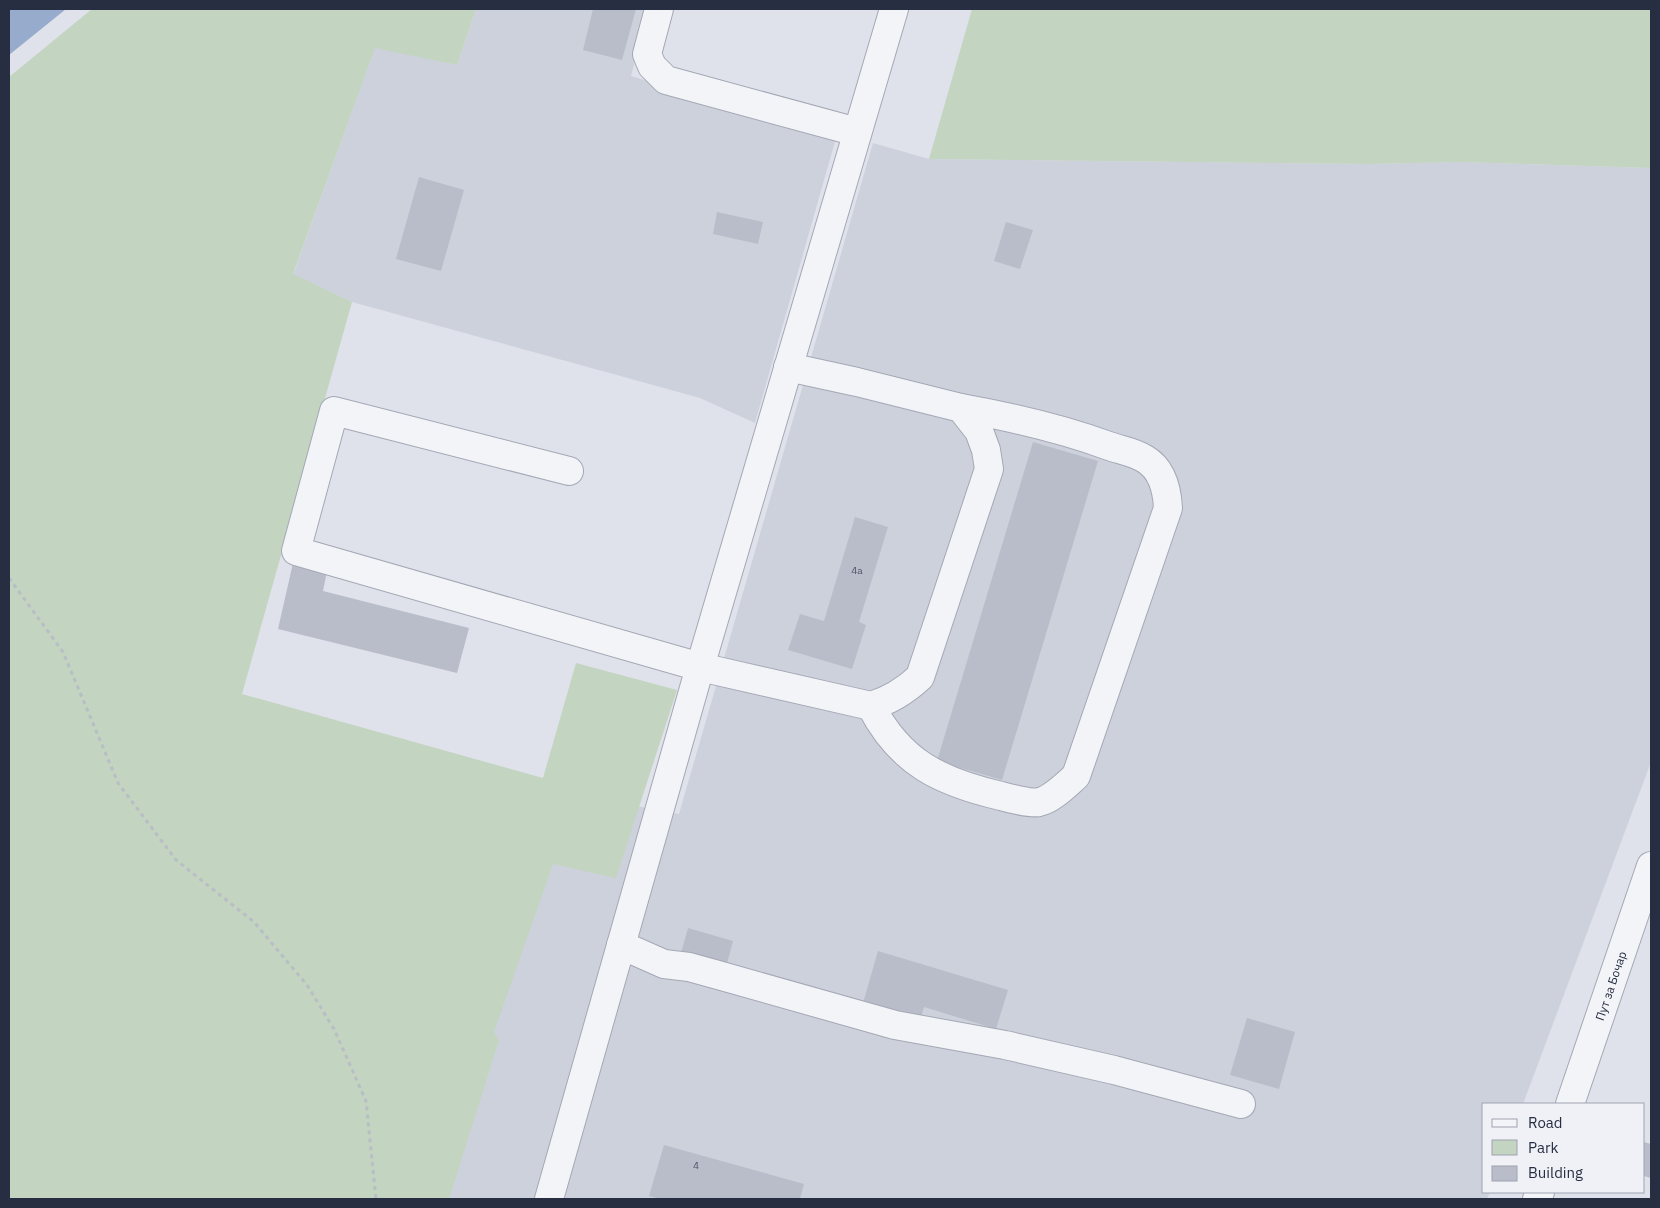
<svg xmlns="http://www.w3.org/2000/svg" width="1660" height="1208" viewBox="0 0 1660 1208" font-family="'IBM Plex Sans',sans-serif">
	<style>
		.built { fill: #cdd1dc }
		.green { fill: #c3d4c0 }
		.water { fill: #97abcd }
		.building { fill: #b9bdca }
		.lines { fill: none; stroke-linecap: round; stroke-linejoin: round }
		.minor-casing { stroke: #a4a8b4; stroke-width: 30 }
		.path { stroke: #b9bdc5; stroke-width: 3; stroke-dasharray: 4 4; stroke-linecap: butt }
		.minor { stroke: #f2f4f8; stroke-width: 28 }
		.labels { text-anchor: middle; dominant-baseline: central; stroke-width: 4; stroke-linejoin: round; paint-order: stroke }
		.number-label { font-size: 10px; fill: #4c5264 }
		.street-label { font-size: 12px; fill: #272e42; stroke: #eff1f7 }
	</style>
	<rect width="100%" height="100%" fill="#dfe2ea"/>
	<path class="built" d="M476 9H649L631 76 836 138 755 423 700 398 352 302 293 275 375 47 457 65Z
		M873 143 929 159 1368 164 1460 162 1651 168V762L1523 1104H1484V1192H1490L1487 1199H446L561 792 679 814Z"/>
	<path class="green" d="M92 9H476L457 65 375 48 293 274 352 302 242 694 543 778 576 663 677 690 616 878 553 864 494 1032 499 1040 449 1199H9V77Z
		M972 9H1651V168L1460 162 1368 164 929 159Z"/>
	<path class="water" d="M9 9H66L9 55Z"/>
	<path class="building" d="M593 9H636L622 60 583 50Z
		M419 177 464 190 441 271 396 259Z
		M717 212 763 222 758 244 713 234Z
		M1006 222 1033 230 1020 269 994 261Z
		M1033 442 1098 461 1002 780 937 761Z
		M855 517 888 527 859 622 866 625 852 669 788 650 800 614 824 621Z
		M293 563 327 571 323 591 469 628 457 673 278 629Z
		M688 928 733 941 724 975 681 953Z
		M878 951 1008 990 996 1029 924 1007 920 1021 863 1003Z
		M1247 1018 1295 1032 1279 1089 1230 1075Z
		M1644 1142 1651 1144V1178L1644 1176Z
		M664 1145 804 1184 800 1199H661L649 1196Z"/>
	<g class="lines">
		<defs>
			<g id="minor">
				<path d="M659 9 647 54 652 66 666 80 857 132"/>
				<path d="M569 471 334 411 296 551 700 667 871 706C891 700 905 691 920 677L989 469 986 450 979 431 961 408 857 382 788 367"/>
				<path d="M871 706C900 763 941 782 1001 796 1008 798 1032 804 1039 802 1051 800 1067 784 1076 776L1168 508C1167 489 1162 469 1145 459 1134 452 1120 450 1109 446 1060 428 1011 417 961 408"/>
				<path d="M621 945 664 964 689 967 718 975 895 1025 1005 1045 1114 1070 1241 1104"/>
				<path id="s1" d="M1570 1104 1651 866"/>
				<path d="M549 1199 700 667 894 9"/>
				<path d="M1537 1199 1540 1192"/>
			</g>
		</defs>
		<use href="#minor" class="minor-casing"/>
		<path class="path" d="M9 578 63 652 118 783 176 860 254 922 307 985 334 1029 366 1101 376 1199"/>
		<use href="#minor" class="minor"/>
	</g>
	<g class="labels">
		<g class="number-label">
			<text x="857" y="570">4a</text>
			<text x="696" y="1165">4</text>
		</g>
		<g class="street-label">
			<text stroke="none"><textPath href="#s1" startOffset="125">Пут за Бочар</textPath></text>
		</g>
	</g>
	<rect width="1660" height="1208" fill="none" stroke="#272e42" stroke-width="20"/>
	<rect x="1482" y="1103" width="162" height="90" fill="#eff1f7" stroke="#9fa3af"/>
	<rect x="1492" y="1119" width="25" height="8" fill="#f2f4f8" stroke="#9fa3af"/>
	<text x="1528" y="1128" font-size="15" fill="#272e42">Road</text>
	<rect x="1492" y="1140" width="25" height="15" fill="#c3d4c0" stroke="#9fa3af"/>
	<text x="1528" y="1153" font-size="15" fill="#272e42">Park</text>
	<rect x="1492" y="1166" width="25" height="15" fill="#b9bdca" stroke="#9fa3af"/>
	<text x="1528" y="1178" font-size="15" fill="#272e42">Building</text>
</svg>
